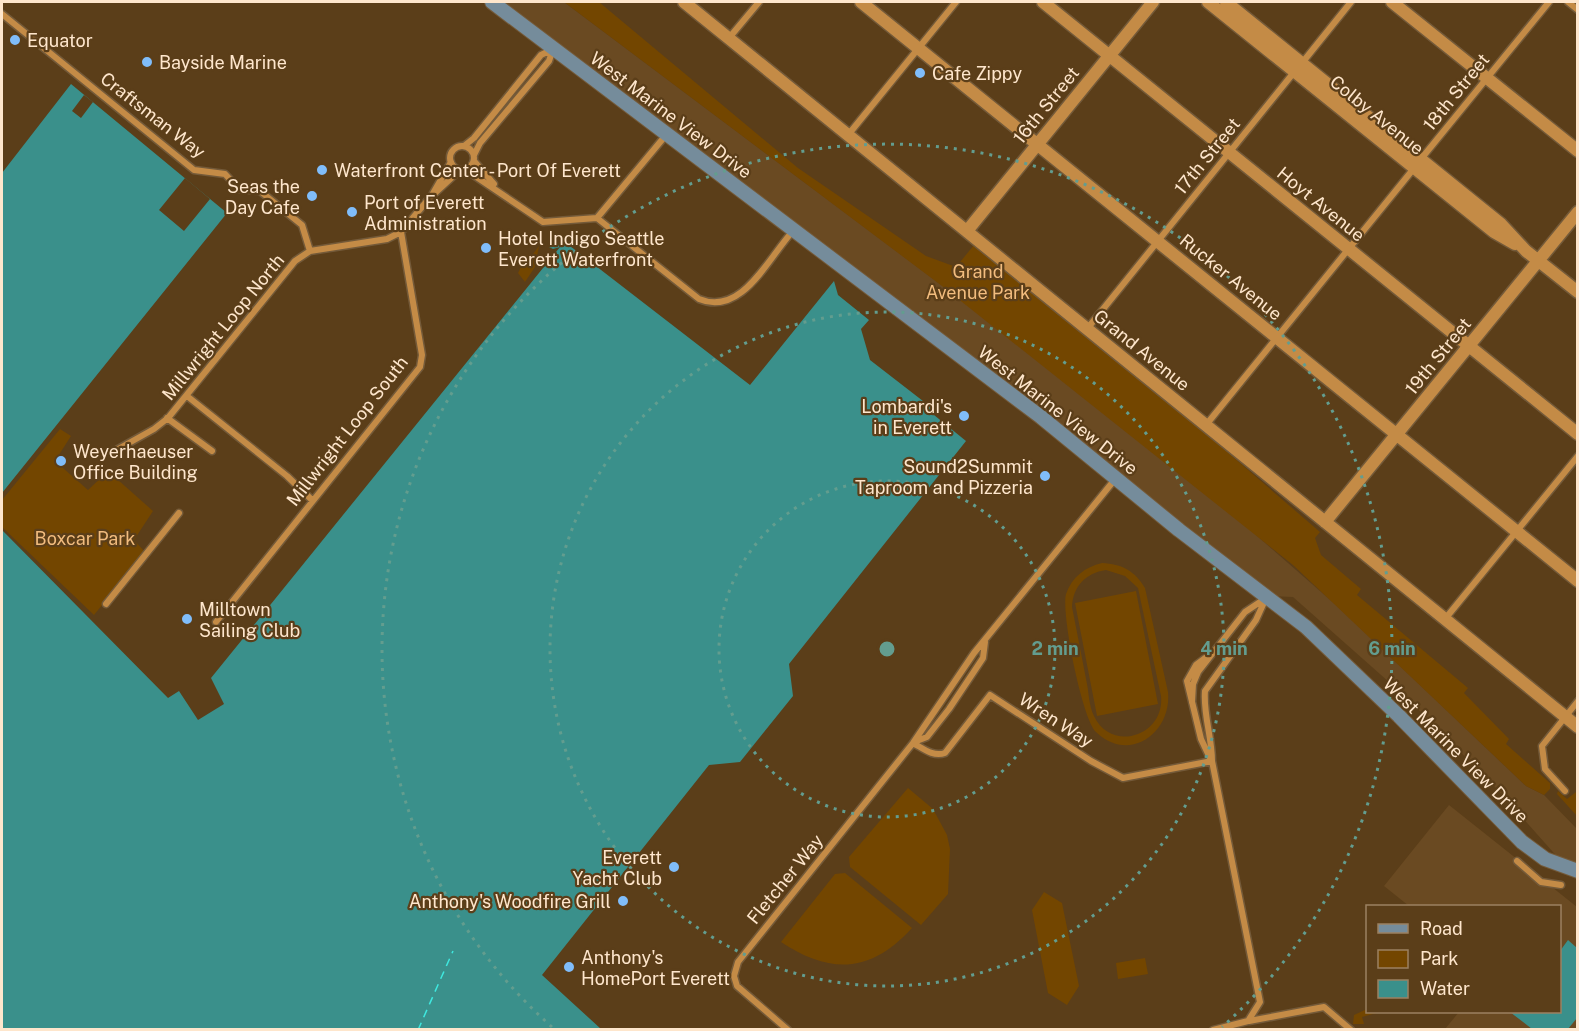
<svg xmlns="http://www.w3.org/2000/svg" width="1579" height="1031" viewBox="0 0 1579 1031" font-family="'Public Sans',sans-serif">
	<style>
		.built { fill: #6a4a22 }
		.green { fill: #734600; fill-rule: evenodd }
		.water { fill: #3a908b }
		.pier { fill: #5b3e19 }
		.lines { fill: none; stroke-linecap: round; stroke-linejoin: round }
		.ferry { stroke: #3fe8df; stroke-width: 1.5; stroke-dasharray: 8 6; stroke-linecap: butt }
		.street-casing { stroke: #745a39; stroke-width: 9 }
		.secondary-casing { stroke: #745a39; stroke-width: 15 }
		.primary-casing { stroke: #745a39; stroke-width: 16 }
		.street { stroke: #c48b46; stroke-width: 6 }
		.secondary { stroke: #c48b46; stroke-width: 12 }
		.primary { stroke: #758c9b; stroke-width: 14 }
		.ring { fill: none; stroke: #639d8f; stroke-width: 3; stroke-dasharray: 3 6 }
		.poi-dot { fill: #80bdfa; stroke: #5b3e19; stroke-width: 2 }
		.labels { text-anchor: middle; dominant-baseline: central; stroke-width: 4.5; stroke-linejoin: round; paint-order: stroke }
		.poi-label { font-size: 18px; fill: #fee6cc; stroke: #5b3e19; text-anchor: start }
		.street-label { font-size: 18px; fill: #fee6cc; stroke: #5b3e19 }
		.park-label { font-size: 18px; fill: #f2bc7e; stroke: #5b3e19 }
		.centre { fill: #639d8f; stroke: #5b3e19; stroke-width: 3 }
		.ring-label { font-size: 18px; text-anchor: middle; font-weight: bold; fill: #639d8f; stroke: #5b3e19; stroke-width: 4.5; stroke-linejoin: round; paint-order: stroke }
	</style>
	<rect width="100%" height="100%" fill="#5b3e19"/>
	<path class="built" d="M492 2H564L1143 436 1336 605 1526 786 1544 795 1577 829V879L1495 787 1407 698 1293 597 1270 596Z
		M1449 805 1577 907V1029H1445L1459 1012H1560V906H1409L1384 886Z"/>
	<path class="green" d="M564 2H599L798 168 926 256 956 267 974 245 1204 432 1320 532 1315 538 1321 555 1361 589 1357 595 1468 688 1464 693 1509 739 1506 744 1550 783V789L1544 795 1526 786 1293 565 942 286Z
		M539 246 535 267 525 282 518 273 527 255 533 254Z
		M60 429 71 436 55 461 88 490 108 471 153 511 134 540 145 552 94 615 2 527V500Z
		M1102 563C1122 564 1135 571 1145 588L1168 692C1172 733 1129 764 1096 732 1082 718 1061 613 1066 594 1072 577 1085 567 1102 563ZM1106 570 1125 576 1138 588 1161 696C1165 736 1111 753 1094 716 1089 706 1089 694 1087 684 1082 658 1077 632 1072 607 1073 586 1086 573 1106 570Z
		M1136 591 1158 704 1097 716 1075 603Z
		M908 788 933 809 947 835 950 849 948 894 921 925 850 867 849 857Z
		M1558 791 1567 799 1576 792 1577 794V816L1557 794Z
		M845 873 912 928C871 973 831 975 781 942L835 874Z
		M1044 892 1062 903 1079 986 1067 1005 1048 993 1032 910Z
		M1145 958 1148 974 1118 979 1116 963Z
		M1367 1009 1368 1012H1380L1362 1017 1364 1024H1353L1354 1015Z"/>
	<path class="water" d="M71 84 227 213 2 493V173Z
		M567 238 570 246 750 385 834 281 838 295 869 320 861 329 870 360 932 408 934 415 966 441 789 664 793 696 740 762 709 765 542 975 601 1029H2V530L168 698 179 691 198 720 224 704 211 678 560 247 553 249 549 247V242Z
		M1568 940 1577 948V1018L1568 1029H1532L1510 1012H1560V951Z"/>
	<path class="pier" d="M84 95 93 102 81 118 72 111Z
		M185 178 210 199 184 231 159 210Z"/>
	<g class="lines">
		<path class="ferry" d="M418 1030 453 951"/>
		<defs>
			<path id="street" d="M1568 2 1578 10
				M2 14 194 170 225 174 239 189 260 191 302 225 310 251
				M729 38 759 2
				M1302 63 1351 2
				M848 135 956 2
				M450 158a12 12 0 1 1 24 0a12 12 0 1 1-24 0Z
				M464 146 474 138 541 55 553 49
				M474 155 480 143 549 61 553 49
				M1421 159 1549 2
				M474 161 494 184
				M466 170 543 222 597 218 699 299C742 317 768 258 793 231
				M435 193 460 170
				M597 218 666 135
				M1087 329 1295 71
				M187 396 287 476 312 500
				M167 418 212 451
				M1206 425 1415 167
				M111 453 154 429 168 418 295 261 310 251 387 239 401 232 432 195 451 162
				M106 604 179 513
				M1445 619 1578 456
				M216 622 420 367 422 355 401 232
				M1192 702 1193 684 1198 672 1245 612 1266 598
				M914 742 927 737 949 709 983 658 985 642
				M913 743C924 749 933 757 945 753L990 695 1091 761 1123 778 1212 761
				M1210 758 1201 739 1187 681 1196 665 1212 653
				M1565 791 1545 769 1542 746 1578 701
				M1517 861 1541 882 1561 885
				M1249 1021 1324 1007 1351 1030
				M788 1030 737 986 734 976 738 962 913 743 974 653 1116 478
				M1213 1030 1248 1021 1260 1002 1212 761C1212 737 1203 714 1205 691L1256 620 1266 598"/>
			<path id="secondary" d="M684 2 1578 727
				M861 2 1578 581
				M1043 2 1578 434
				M1208 2 1494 232 1515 244
				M1226 2 1501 224 1526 251 1578 292
				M1392 2 1578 151
				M967 231 1153 2
				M1325 522 1578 212"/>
			<path id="primary" d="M492 2 1041 417 1179 530 1306 627 1399 716 1522 842 1545 859 1578 871"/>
		</defs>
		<use href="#street" class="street-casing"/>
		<use href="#secondary" class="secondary-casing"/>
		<use href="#primary" class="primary-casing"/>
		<use href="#street" class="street"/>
		<use href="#secondary" class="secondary"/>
		<use href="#primary" class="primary"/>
	</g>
	<g class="ring">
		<circle cx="887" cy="649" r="168"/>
		<circle cx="887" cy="649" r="337"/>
		<path d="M552 1027A505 505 0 1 1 1222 1027"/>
	</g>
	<g class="poi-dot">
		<circle cx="15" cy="40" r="6"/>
		<circle cx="147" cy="62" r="6"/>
		<circle cx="920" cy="73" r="6"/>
		<circle cx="322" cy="170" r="6"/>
		<circle cx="312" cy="196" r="6"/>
		<circle cx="352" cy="212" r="6"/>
		<circle cx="486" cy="248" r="6"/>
		<circle cx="964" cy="416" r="6"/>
		<circle cx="61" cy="461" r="6"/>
		<circle cx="1045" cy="476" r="6"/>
		<circle cx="187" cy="619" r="6"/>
		<circle cx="674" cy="867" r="6"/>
		<circle cx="623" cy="901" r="6"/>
		<circle cx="569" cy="967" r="6"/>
	</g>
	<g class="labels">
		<g class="poi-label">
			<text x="27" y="40">Equator</text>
			<text x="159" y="62">Bayside Marine</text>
			<text x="932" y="73">Cafe Zippy</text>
			<text x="334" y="170">Waterfront Center - Port Of Everett</text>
			<text x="300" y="186" text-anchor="end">Seas the<tspan x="300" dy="21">Day Cafe</tspan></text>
			<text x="364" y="202">Port of Everett<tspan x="364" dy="21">Administration</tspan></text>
			<text x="498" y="238">Hotel Indigo Seattle<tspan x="498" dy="21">Everett Waterfront</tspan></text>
			<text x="952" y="406" text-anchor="end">Lombardi's<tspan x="952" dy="21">in Everett</tspan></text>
			<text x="73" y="451">Weyerhaeuser<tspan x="73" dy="21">Office Building</tspan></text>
			<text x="1033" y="466" text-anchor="end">Sound2Summit<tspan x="1033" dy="21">Taproom and Pizzeria</tspan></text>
			<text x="199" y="609">Milltown<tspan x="199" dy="21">Sailing Club</tspan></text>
			<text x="662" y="857" text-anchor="end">Everett<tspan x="662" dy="21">Yacht Club</tspan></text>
			<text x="611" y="901" text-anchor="end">Anthony's Woodfire Grill</text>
			<text x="581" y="957">Anthony's<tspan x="581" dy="21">HomePort Everett</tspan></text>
		</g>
		<g class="street-label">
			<text transform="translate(1456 92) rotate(-51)">18th Street</text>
			<text transform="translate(1046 105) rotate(-51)">16th Street</text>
			<text transform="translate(153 115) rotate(38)">Craftsman Way</text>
			<text transform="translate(671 115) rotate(37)">West Marine View Drive</text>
			<text transform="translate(1377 115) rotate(39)">Colby Avenue</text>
			<text transform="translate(1207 156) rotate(-51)">17th Street</text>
			<text transform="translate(1321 204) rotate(39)">Hoyt Avenue</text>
			<text transform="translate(1231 277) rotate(39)">Rucker Avenue</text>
			<text transform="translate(223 327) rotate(-51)">Millwright Loop North</text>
			<text transform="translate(1142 350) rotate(39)">Grand Avenue</text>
			<text transform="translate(1438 356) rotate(-51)">19th Street</text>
			<text transform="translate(1058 410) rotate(38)">West Marine View Drive</text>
			<text transform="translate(347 431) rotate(-52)">Millwright Loop South</text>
			<text transform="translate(1056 720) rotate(33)">Wren Way</text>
			<text transform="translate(1456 750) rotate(45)">West Marine View Drive</text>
			<text transform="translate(785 879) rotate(-51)">Fletcher Way</text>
		</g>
		<g class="park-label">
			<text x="978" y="271">Grand<tspan x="978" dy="21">Avenue Park</tspan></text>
			<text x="85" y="538">Boxcar Park</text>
		</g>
	</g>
	<circle cx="887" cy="649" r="9" class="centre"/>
	<g class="ring-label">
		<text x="1055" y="655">2 min</text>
		<text x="1224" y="655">4 min</text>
		<text x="1392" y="655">6 min</text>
	</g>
	<rect width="1579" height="1031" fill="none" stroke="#fee6cc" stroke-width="6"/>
	<rect x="1366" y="905" width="195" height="108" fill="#5b3e19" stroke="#9c8161" stroke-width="1.5"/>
	<rect x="1378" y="924" width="30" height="9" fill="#758c9b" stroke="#9c8161" stroke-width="1.5"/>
	<text x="1420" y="935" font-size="18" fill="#fee6cc">Road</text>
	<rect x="1378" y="950" width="30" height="18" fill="#734600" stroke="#9c8161" stroke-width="1.5"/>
	<text x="1420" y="965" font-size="18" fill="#fee6cc">Park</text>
	<rect x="1378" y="980" width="30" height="18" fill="#3a908b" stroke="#9c8161" stroke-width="1.5"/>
	<text x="1420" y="995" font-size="18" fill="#fee6cc">Water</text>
</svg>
